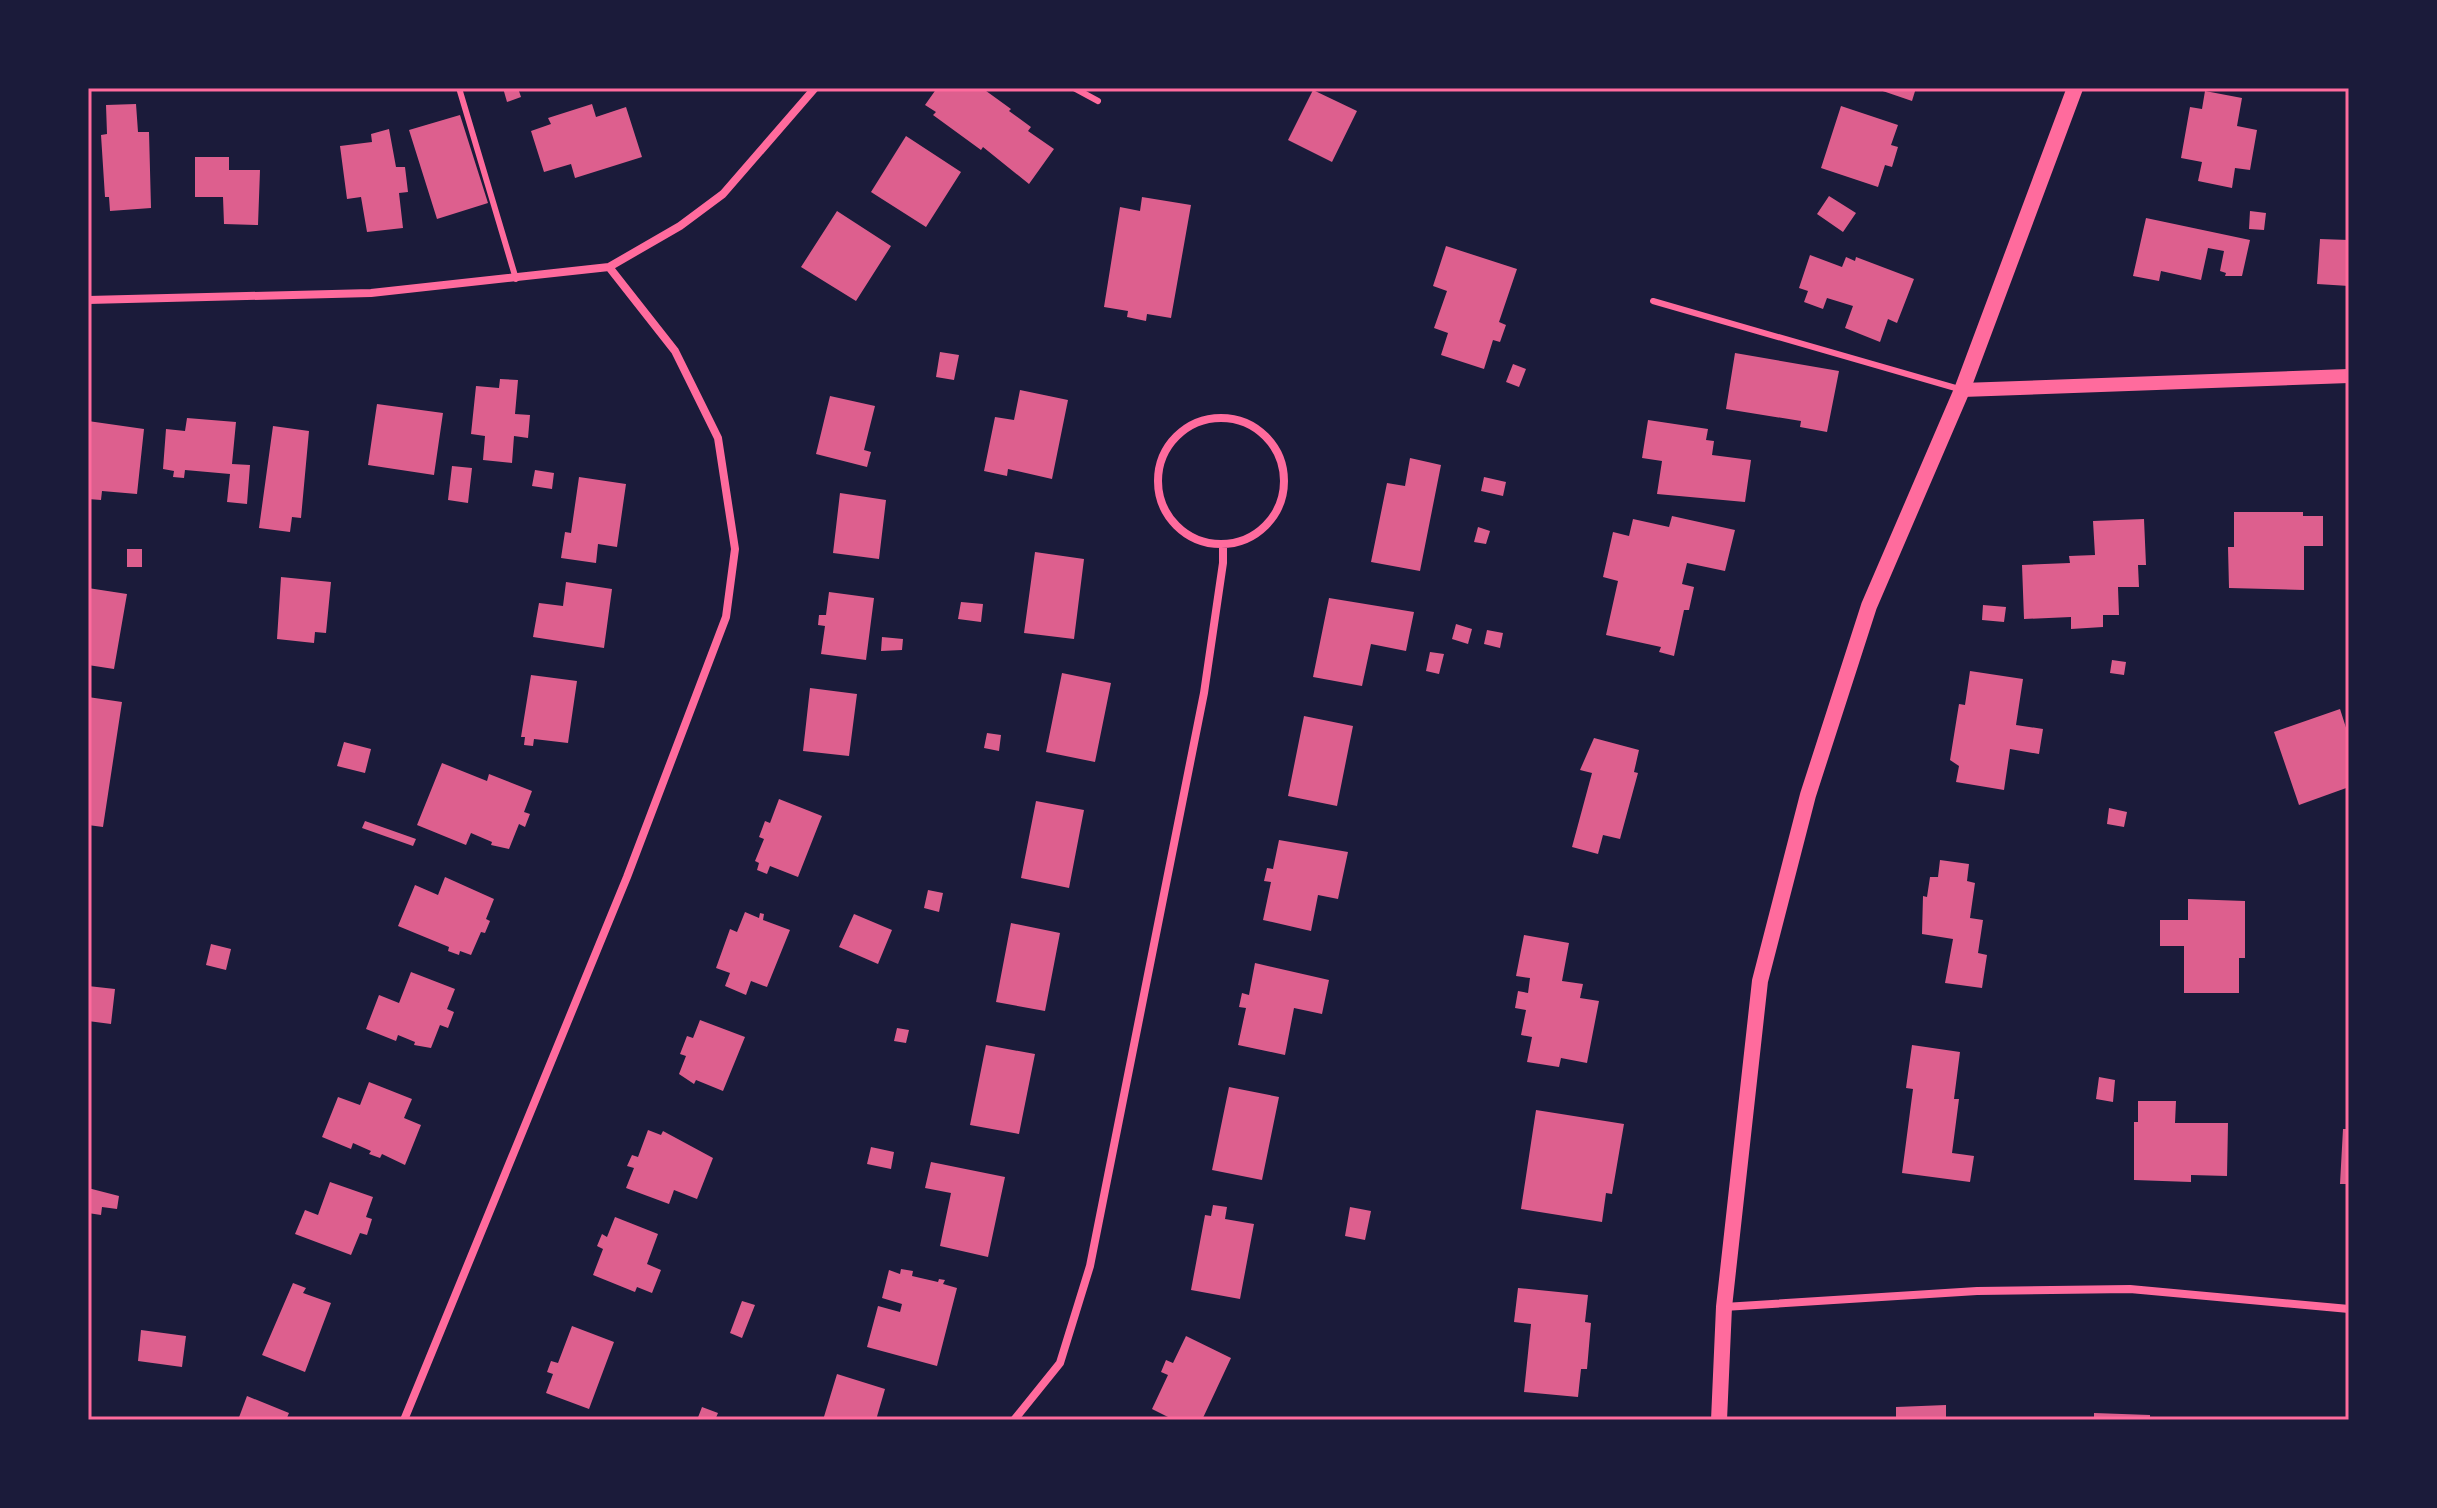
<svg xmlns="http://www.w3.org/2000/svg" width="2437" height="1508" viewBox="0 0 2437 1508" font-family="Quicksand,sans-serif">
	<style>
		.building { fill: #dd5f8e }
		.lines { fill: none; stroke-linecap: round; stroke-linejoin: round }
		.service { stroke: #ff6b9d; stroke-width: 6 }
		.minor { stroke: #ff6b9d; stroke-width: 8 }
		.tertiary { stroke: #ff6b9d; stroke-width: 14 }
		.secondary { stroke: #ff6b9d; stroke-width: 16 }
		.neatline { fill: none; stroke: #ff6b9d; stroke-width: 3 }
	</style>
	<rect width="100%" height="100%" fill="#1b1b3a"/>
	<path class="building" d="M503 88H518L521 97 507 102Z
		M937 88H982L1011 109 1009 111 1031 127 1028 131 1054 149 1029 184 983 147 981 150 933 115 936 112 925 105Z
		M1874 88H1916L1912 101Z
		M1313 90 1357 111 1332 162 1288 140Z
		M2205 91 2242 98 2237 126 2257 130 2250 170 2235 168 2232 188 2198 181 2202 162 2181 158 2190 107 2202 109Z
		M136 104 138 132H149L151 208 110 211 109 197H105L101 135 107 134 106 105Z
		M592 104 596 117 626 107 642 157 575 178 571 164 544 172 531 131 551 124 548 118Z
		M1841 106 1898 125 1891 145 1898 147 1892 167 1885 165 1878 187 1821 168Z
		M460 115 488 203 437 219 409 130Z
		M389 129 396 167H405L408 192 399 193 403 228 367 232 361 197 347 199 340 146 372 142 371 134Z
		M906 136 961 172 926 227 871 192Z
		M195 157H229V170H260L258 225 224 224 223 197H195Z
		M1829 196 1856 213 1843 232 1817 214Z
		M1142 197 1191 205 1171 318 1147 314 1146 321 1127 317 1128 311 1104 307 1120 207 1140 211Z
		M837 211 891 246 856 301 801 267Z
		M2250 211 2266 213 2264 230 2249 229Z
		M2146 218 2250 240 2242 276H2225L2226 273 2220 271 2224 251 2208 248 2201 280 2161 271 2159 281 2133 276Z
		M2320 239 2349 240V286L2317 284Z
		M1446 246 1517 269 1499 322 1506 325 1500 342 1493 340 1484 369 1441 355 1448 333 1434 328 1447 291 1433 286Z
		M1810 255 1842 267 1846 257 1855 261 1856 257 1914 279 1897 323 1888 319 1880 342 1845 328 1853 306 1827 298 1823 309 1804 302 1808 291 1799 288Z
		M940 352 959 355 954 380 936 377Z
		M1735 353 1839 371 1827 432 1800 427 1801 421 1726 409Z
		M1513 364 1526 369 1519 387 1506 382Z
		M500 379 518 380 515 414 530 415 528 438 514 436 512 463 483 460 485 436 471 434 476 386 499 388Z
		M1020 390 1068 400 1052 479 1008 469 1007 476 984 471 995 417 1014 420Z
		M830 396 875 406 864 450 871 452 867 467 816 454Z
		M377 404 443 413 434 475 368 465Z
		M187 418 236 422 232 464 250 465 247 504 227 502 230 474 185 470 184 478 173 477 174 471 163 469 166 429 185 431Z
		M1648 420 1708 429 1706 440 1714 441 1712 455 1751 460 1745 502 1657 494 1662 461 1642 458Z
		M88 421 144 429 137 494 102 491 101 500 88 499Z
		M273 426 309 431 301 518 292 517 290 532 259 528Z
		M1410 458 1441 465 1420 571 1371 562 1387 483 1405 486Z
		M452 466 472 468 468 503 448 500Z
		M535 470 554 473 552 489 532 486Z
		M579 477 626 484 617 547 598 544 596 563 561 558 565 532 571 533Z
		M1484 477 1506 482 1503 496 1481 491Z
		M840 493 886 500 879 559 833 553Z
		M2234 512H2303V516H2323V546H2304V590L2229 588 2228 547H2234Z
		M1672 516 1735 530 1725 571 1687 563 1682 584 1694 587 1689 610H1684L1674 656 1659 652 1661 647 1606 635 1618 581 1603 577 1613 532 1629 536 1633 519 1669 527Z
		M2144 519 2146 565H2138L2139 587H2118L2119 615H2103V627L2071 629V617L2024 619 2022 565 2070 563 2069 556 2095 555 2093 521Z
		M1478 527 1490 531 1486 544 1474 542Z
		M127 549H142V567H127Z
		M1035 552 1084 559 1074 639 1024 633Z
		M281 577 331 582 326 633 315 632 314 643 277 639Z
		M566 582 612 589 604 648 533 637 539 603 563 606Z
		M88 588 127 594 114 669 88 665Z
		M829 592 874 598 866 660 821 654 825 626 818 625 819 615H826Z
		M1329 598 1414 612 1406 651 1371 644 1362 686 1313 677Z
		M961 602 983 604 981 622 958 619Z
		M1983 605 2006 607 2004 622 1982 620Z
		M1456 624 1472 629 1468 644 1452 639Z
		M1487 630 1503 633 1500 648 1484 644Z
		M882 637 903 639 902 650 881 651Z
		M1430 652 1444 654 1439 674 1426 671Z
		M2112 660 2126 662 2124 675 2110 673Z
		M1970 671 2023 679 2016 725 2043 729 2039 754 2010 749 2004 790 1956 782 1959 766 1950 760 1959 704 1965 705Z
		M1062 673 1111 683 1095 762 1046 752Z
		M531 675 577 681 568 743 534 739 533 746 524 745 525 737H521Z
		M810 688 857 694 849 756 803 751Z
		M88 697 122 702 103 827 88 825Z
		M2340 709 2349 737V787L2299 805 2274 732Z
		M1304 716 1353 726 1337 806 1288 796Z
		M987 733 1001 735 999 751 984 748Z
		M1594 738 1639 750 1634 772 1638 773 1620 839 1603 835 1598 854 1572 847 1592 773 1580 770Z
		M344 742 371 749 365 773 337 766Z
		M442 763 487 781 489 774 532 791 524 812 530 814 525 827 519 824 509 849 491 845 492 842 471 833 466 845 417 825Z
		M779 799 822 816 798 877 770 866 767 874 757 870 759 863 755 861 764 839 759 837 765 821 770 823Z
		M1036 801 1084 810 1069 888 1021 878Z
		M2109 808 2127 812 2124 827 2107 824Z
		M365 821 416 839 413 846 362 828Z
		M1279 840 1348 852 1338 899 1318 895 1311 931 1263 920 1271 882 1264 881 1267 868 1273 869Z
		M1940 860 1969 864 1967 881 1975 883 1970 918 1983 920 1978 953 1987 955 1982 988 1945 983 1953 939 1922 934 1923 896 1927 897 1930 877H1938Z
		M445 877 494 899 486 919 490 921 485 933 481 932 471 955 460 951 459 955 448 951 449 947 398 926 415 885 438 895Z
		M928 890 943 893 939 912 924 908Z
		M2188 899 2245 901V958H2239V993H2184V946H2160V920H2188Z
		M745 912 759 918 760 913 764 914 763 920 790 930 767 987 751 981 746 995 725 986 730 973 716 968 730 929 737 932Z
		M854 914 892 930 878 964 839 947Z
		M1011 923 1060 933 1045 1011 996 1002Z
		M1524 935 1569 943 1562 981 1583 984 1580 998 1599 1001 1587 1063 1561 1058 1559 1067 1527 1062 1532 1037 1521 1035 1526 1010 1515 1008 1518 991 1528 993 1530 978 1516 976Z
		M211 944 231 949 226 970 206 965Z
		M1255 963 1329 980 1322 1014 1294 1008 1285 1055 1238 1045 1246 1008 1239 1007 1242 993 1249 995Z
		M411 972 455 989 447 1009 454 1012 448 1028 440 1025 431 1048 414 1045 415 1042 398 1035 396 1041 366 1029 379 995 399 1003Z
		M88 986 115 989 111 1024 88 1021Z
		M700 1020 745 1037 723 1091 696 1080 694 1084 679 1074 686 1056 680 1054 687 1036 693 1038Z
		M897 1028 909 1030 906 1043 894 1041Z
		M986 1045 1035 1054 1019 1134 970 1125Z
		M1912 1045 1960 1052 1954 1099H1959L1952 1153 1974 1156 1970 1182 1902 1173 1913 1089 1906 1088Z
		M2099 1077 2115 1080 2113 1102 2096 1099Z
		M369 1082 412 1099 404 1118 421 1125 405 1165 382 1154 380 1158 369 1154 371 1151 353 1143 351 1149 322 1137 338 1097 360 1105Z
		M1229 1087 1279 1097 1262 1180 1212 1170Z
		M2138 1101H2176L2175 1123H2228L2227 1176 2191 1175V1182L2134 1180V1122H2138Z
		M1536 1110 1624 1124 1612 1194 1606 1193 1602 1222 1521 1209Z
		M2343 1129H2349V1184H2340Z
		M648 1130 661 1135 663 1131 713 1158 697 1199 674 1190 669 1204 626 1188 634 1168 627 1166 632 1155 638 1157Z
		M871 1147 894 1152 891 1169 867 1164Z
		M931 1162 1005 1177 988 1257 940 1246 951 1193 925 1188Z
		M330 1182 373 1197 366 1217 372 1219 367 1235 360 1233 351 1255 295 1234 305 1210 318 1215Z
		M88 1188 119 1196 117 1209 102 1207 101 1215 88 1213Z
		M1213 1205 1227 1207 1225 1219 1254 1224 1240 1299 1191 1290 1205 1215 1211 1216Z
		M1350 1207 1371 1211 1365 1240 1345 1236Z
		M615 1217 658 1234 647 1264 661 1270 652 1293 637 1287 635 1292 593 1275 603 1249 597 1246 602 1234 607 1237Z
		M901 1269 913 1271 912 1276 938 1282 939 1279 945 1280 943 1284 957 1288 937 1366 867 1347 878 1306 900 1312 902 1304 882 1298 889 1270 900 1274Z
		M293 1283 306 1288 303 1293 331 1303 305 1372 262 1355Z
		M1518 1288 1588 1295 1585 1322 1591 1323 1587 1369H1581L1578 1397 1524 1392 1531 1324 1514 1322Z
		M742 1301 755 1305 742 1338 730 1333Z
		M572 1326 614 1342 589 1409 546 1393 553 1374 547 1372 551 1361 558 1363Z
		M141 1330 186 1336 182 1367 138 1361Z
		M1186 1336 1231 1358 1202 1420H1174L1152 1409 1168 1375 1161 1372 1166 1360 1173 1363Z
		M837 1374 885 1389 876 1420H823Z
		M247 1396 289 1413 286 1420H238Z
		M1946 1405V1420H1896V1407Z
		M702 1407 718 1413 715 1420H697Z
		M2094 1413 2150 1415V1420H2094Z"/>
	<g class="lines">
		<path class="service" d="M459 88 516 279
			M1074 88 1098 101
			M1653 301 1959 389"/>
		<path class="minor" d="M88 300 371 293 609 267 680 226 723 194 815 88
			M1158 481a63 63 0 1 1 126 0a63 63 0 1 1-126 0Z
			M1724 1307 1977 1291 2130 1289 2349 1309
			M404 1420 627 877 726 617 735 549 718 438 675 351 609 267
			M1014 1420 1060 1363 1090 1266 1204 693 1223 563V544"/>
		<path class="tertiary" d="M1962 390 2349 376"/>
		<path class="secondary" d="M1719 1420 1724 1307 1760 981 1808 795 1869 606 1962 390 2075 88"/>
	</g>
	<rect width="2437" height="1508" fill="none" stroke="#1b1b3a" stroke-width="180"/>
	<rect x="90" y="90" width="2257" height="1328" class="neatline"/>
</svg>
